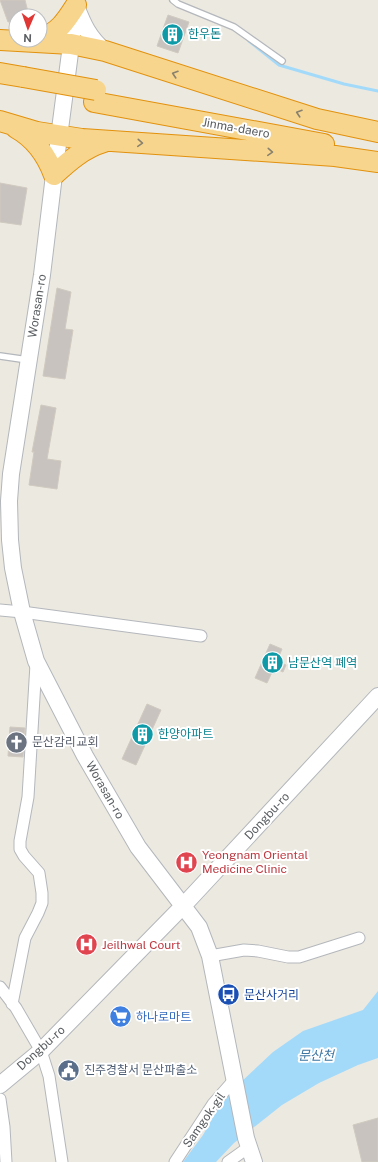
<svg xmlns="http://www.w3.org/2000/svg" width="378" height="1162" viewBox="0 0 378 1162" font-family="'Public Sans','Noto Sans KR',sans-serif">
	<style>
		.water { fill: #a3dafa }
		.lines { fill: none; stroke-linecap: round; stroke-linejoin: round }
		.stream { stroke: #a3dafa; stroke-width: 3 }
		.building { fill: #c8c3be; stroke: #d0cac0 }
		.lane-casing { stroke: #b4b7bb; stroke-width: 8 }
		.street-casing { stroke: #b4b7bb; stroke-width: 13 }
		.secondary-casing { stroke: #b3b7bb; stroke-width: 18 }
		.highway-casing { stroke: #e2910c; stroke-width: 22 }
		.lane { stroke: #fff; stroke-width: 5.5 }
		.street { stroke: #fff; stroke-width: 11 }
		.secondary { stroke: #fff; stroke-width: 16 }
		.highway { stroke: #f7d58d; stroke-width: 20 }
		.highway-bridge-casing { stroke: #e2910c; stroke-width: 22; stroke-linecap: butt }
		.highway-bridge { stroke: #f7d58d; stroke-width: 20 }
		.oneway { stroke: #89826e }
		.labels { text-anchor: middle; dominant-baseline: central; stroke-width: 4; stroke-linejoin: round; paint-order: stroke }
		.culture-label { font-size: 12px; fill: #0d838f; stroke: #fff; text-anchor: start }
		.street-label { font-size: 12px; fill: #5a5e61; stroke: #fff }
		.worship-label { font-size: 12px; fill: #5b616d; stroke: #fff; text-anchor: start }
		.health-label { font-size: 12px; fill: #be3a42; stroke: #fff; text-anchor: start }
		.transit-label { font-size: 12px; fill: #164399; stroke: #fff; text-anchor: start }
		.shop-label { font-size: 12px; fill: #366cbe; stroke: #fff; text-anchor: start }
		.service-label { font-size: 12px; fill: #4e5e75; stroke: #fff; text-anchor: start }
		.water-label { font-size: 13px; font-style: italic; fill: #3f76a2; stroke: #fff }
	</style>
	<rect width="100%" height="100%" fill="#ece9e1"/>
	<path class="water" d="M378 991V1058L358 1065 319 1083 282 1105 234 1143 216 1162H183L203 1135 224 1098 273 1052 303 1031 363 1010Z"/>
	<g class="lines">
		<path class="stream" d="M249 41 279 65 344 84 378 91"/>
	</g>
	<path class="building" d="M0 0H25L29 16H16V21L8 22Z
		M168 15 189 22 178 53 157 46Z
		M0 183 27 188 21 225 0 222Z
		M57 288 71 292 65 329 73 330 65 379 43 376Z
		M41 405 56 408 47 459 61 461 57 489 29 485 34 452H32Z
		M270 644 282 649 277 661 286 665 283 672 274 668 267 683 255 678Z
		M147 704 161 710 136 765 122 759Z
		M10 727 25 728 23 757 8 756Z
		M125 1006 130 1023 116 1026 113 1012 116 1008Z
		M378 1118V1162H362L353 1125Z"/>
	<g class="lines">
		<defs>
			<path id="lane" d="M173 0 178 4 234 27 282 61
				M0 356 28 360"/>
			<path id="street" d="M0 610 22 612 201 636
				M210 956 244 950 258 951 288 957H299L359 938
				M0 987 16 1008 41 1051 49 1076 62 1162
				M12 1004 25 938 38 913 42 903V893L39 873 24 856 20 849V841L28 797 36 664
				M0 1099 4 1127 6 1162
				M175 1162 213 1104 235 1079
				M228 1162 249 1147"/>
			<path id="secondary" d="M76 6C83 24 89 38 105 51
				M76 7 54 175 42 275 11 474 9 501 10 540 13 568 22 612 36 661 85 756 138 847 199 927 210 956 246 1138 254 1162
				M0 1085 41 1051 183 906 378 696"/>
			<path id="highway" d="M40 39C58 33 66 21 76 5
				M0 40 71 44 105 51 317 119 378 132
				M0 73 23 77
				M94 102 324 144
				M0 121 37 132 82 139 335 156 378 162
				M16 128C34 138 47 156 54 175 69 161 84 148 104 142"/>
		</defs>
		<use href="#lane" class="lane-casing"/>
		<use href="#street" class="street-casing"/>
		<use href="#secondary" class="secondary-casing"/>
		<use href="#highway" class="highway-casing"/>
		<use href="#lane" class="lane"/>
		<use href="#street" class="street"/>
		<use href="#secondary" class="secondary"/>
		<use href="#highway" class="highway"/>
		<defs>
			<path id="highway-bridge" d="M23 77 96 90"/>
		</defs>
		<use href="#highway-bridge" class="highway-bridge-casing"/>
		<use href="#highway-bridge" class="highway-bridge"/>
	</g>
	<defs><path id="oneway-chevron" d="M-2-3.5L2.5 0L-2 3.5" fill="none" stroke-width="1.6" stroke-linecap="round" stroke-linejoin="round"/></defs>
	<g class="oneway">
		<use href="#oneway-chevron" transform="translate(175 74) rotate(-162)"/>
		<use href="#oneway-chevron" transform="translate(299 113) rotate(-162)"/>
		<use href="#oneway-chevron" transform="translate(140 143) rotate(4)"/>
		<use href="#oneway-chevron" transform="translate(270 152) rotate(4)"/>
	</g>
	<defs>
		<symbol id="building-disc" viewBox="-11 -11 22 22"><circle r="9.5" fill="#0f9aa8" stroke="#fff"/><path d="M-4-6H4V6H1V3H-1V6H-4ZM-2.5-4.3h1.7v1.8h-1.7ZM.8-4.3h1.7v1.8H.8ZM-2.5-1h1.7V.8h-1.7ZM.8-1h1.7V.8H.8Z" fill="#fff"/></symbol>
		<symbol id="church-disc" viewBox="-11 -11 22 22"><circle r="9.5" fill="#6b7280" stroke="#fff"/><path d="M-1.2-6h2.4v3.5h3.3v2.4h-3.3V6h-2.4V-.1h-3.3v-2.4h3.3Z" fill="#fff"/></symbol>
		<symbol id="hospital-disc" viewBox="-11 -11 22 22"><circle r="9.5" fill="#e0444e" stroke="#fff"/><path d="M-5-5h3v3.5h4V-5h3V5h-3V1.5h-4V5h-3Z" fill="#fff"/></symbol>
		<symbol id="bus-disc" viewBox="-11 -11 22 22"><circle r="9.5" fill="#1a4fb4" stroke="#fff"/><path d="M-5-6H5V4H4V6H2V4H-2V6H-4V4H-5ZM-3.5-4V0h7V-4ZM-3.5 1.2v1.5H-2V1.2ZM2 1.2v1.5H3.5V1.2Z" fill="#fff"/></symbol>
		<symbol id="supermarket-disc" viewBox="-11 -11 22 22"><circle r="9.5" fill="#3f7fe0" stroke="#fff"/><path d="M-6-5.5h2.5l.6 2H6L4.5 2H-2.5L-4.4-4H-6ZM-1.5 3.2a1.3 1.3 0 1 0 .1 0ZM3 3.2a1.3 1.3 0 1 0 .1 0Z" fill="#fff"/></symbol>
		<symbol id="civic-disc" viewBox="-11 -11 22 22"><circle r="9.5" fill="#5c6f8a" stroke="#fff"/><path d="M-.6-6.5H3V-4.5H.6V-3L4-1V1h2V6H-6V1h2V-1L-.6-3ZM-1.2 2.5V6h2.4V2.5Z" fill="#fff"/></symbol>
	</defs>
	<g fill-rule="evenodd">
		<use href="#building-disc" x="160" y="22" width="25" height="25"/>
		<use href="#building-disc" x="260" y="650" width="25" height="25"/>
		<use href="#building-disc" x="130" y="722" width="25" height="25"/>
		<use href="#church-disc" x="4" y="730" width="25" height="25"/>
		<use href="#hospital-disc" x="174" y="850" width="25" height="25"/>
		<use href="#hospital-disc" x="74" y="932" width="25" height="25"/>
		<use href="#bus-disc" x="216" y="982" width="25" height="25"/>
		<use href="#supermarket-disc" x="108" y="1004" width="25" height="25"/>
		<use href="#civic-disc" x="56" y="1058" width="25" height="25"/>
	</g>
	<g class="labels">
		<g class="culture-label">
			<text x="188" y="34">한우돈</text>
			<text x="288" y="663">남문산역 폐역</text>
			<text x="158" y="734">한양아파트</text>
		</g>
		<g class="street-label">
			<text transform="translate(236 128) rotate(10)">Jinma-daero</text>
			<text transform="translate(37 306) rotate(-81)">Worasan-ro</text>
			<text transform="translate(105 790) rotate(60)">Worasan-ro</text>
			<text transform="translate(267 816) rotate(-47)">Dongbu-ro</text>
			<text transform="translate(41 1048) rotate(-42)">Dongbu-ro</text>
			<text transform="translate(204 1120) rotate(-55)">Samgok-gil</text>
		</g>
		<g class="worship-label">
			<text x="32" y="742">문산감리교회</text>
		</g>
		<g class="health-label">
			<text x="202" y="855">Yeongnam Oriental<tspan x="202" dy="14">Medicine Clinic</tspan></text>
			<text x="102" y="945">Jeilhwal Court</text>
		</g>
		<g class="transit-label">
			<text x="244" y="995">문산사거리</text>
		</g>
		<g class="shop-label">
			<text x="136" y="1017">하나로마트</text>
		</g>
		<g class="service-label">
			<text x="84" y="1070">진주경찰서 문산파출소</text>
		</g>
		<g class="water-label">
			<text x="316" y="1055">문산천</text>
		</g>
	</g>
	<g transform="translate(28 28) rotate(182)"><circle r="19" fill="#ffffff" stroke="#bdbfc0"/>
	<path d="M0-3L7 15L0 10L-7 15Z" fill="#e03634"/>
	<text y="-6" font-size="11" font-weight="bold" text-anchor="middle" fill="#5a5e61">N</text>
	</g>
</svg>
